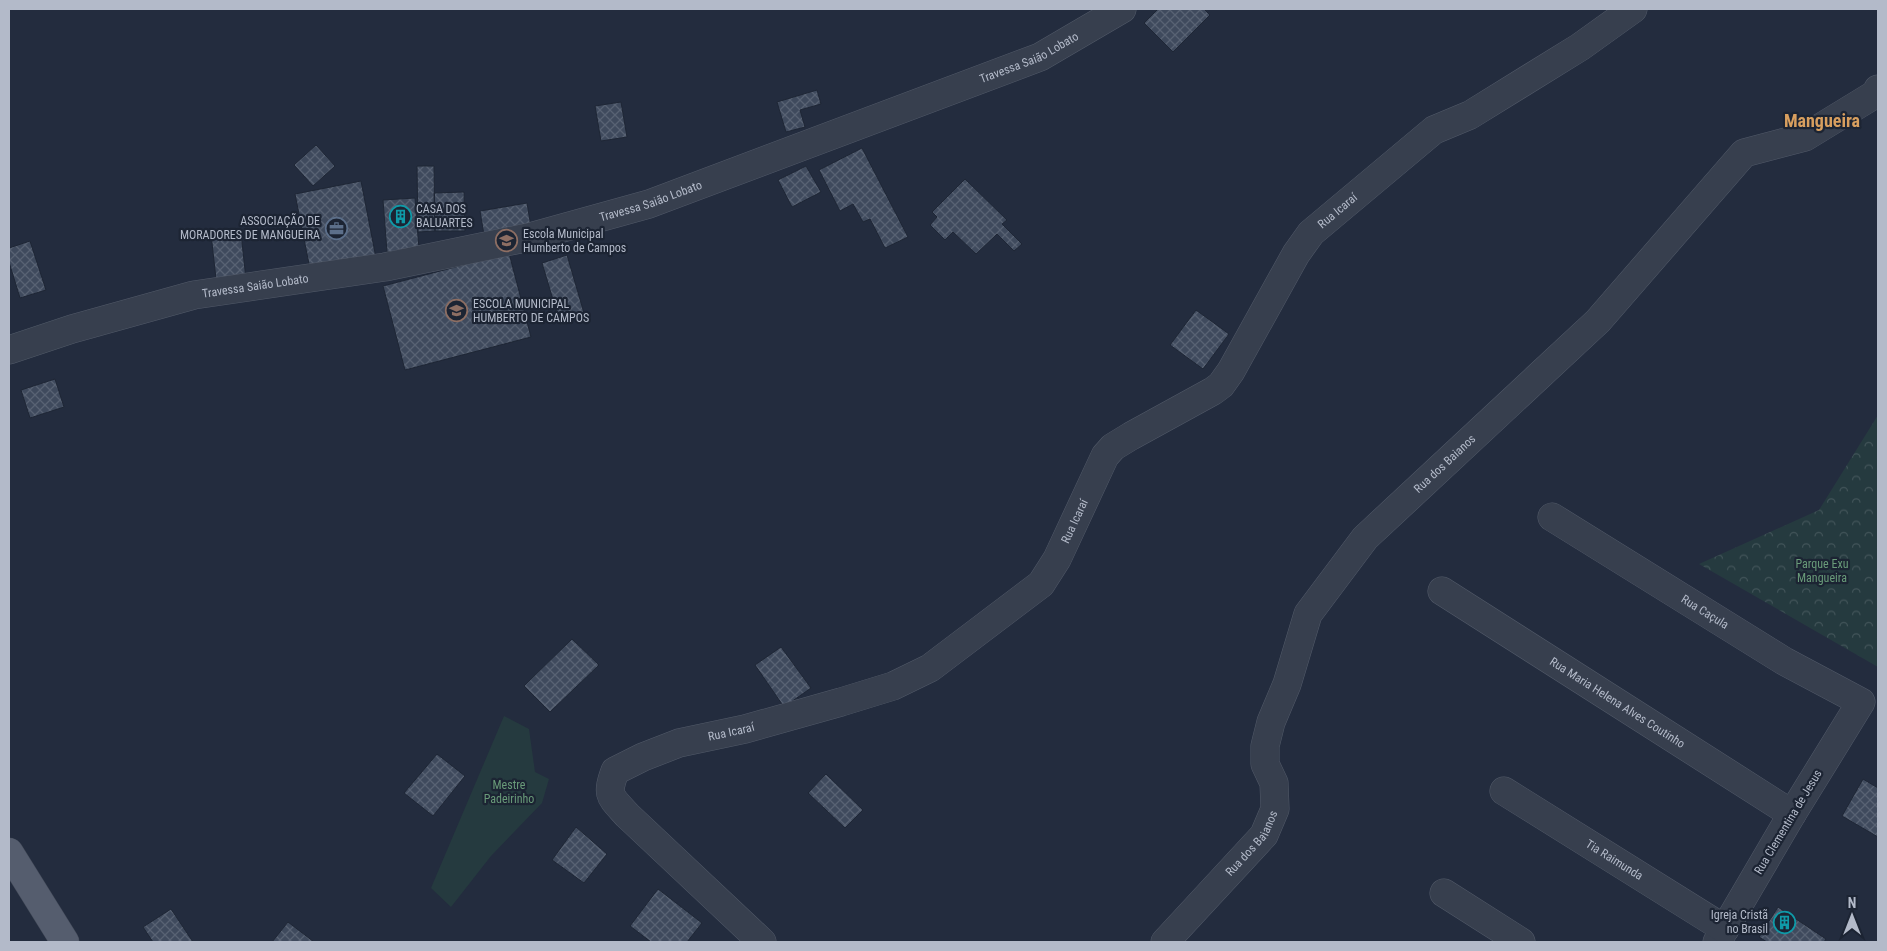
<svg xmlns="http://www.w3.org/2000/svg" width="1887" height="951" viewBox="0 0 1887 951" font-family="'Roboto Condensed',sans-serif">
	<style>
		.green { fill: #253a3f }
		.forest { fill: url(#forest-crowns) }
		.building { fill: url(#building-cross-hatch); stroke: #1e2635 }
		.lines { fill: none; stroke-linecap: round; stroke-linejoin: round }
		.minor-casing { stroke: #525a69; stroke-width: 29 }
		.primary-casing { stroke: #404857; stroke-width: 29 }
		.minor { stroke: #373f4e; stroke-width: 28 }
		.primary { stroke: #555d6e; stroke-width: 28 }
		.labels { text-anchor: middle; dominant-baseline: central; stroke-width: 4.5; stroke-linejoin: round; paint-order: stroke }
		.street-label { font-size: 12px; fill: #b3bac9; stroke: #1c2433 }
		.poi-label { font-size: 12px; fill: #b3bac9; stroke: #1c2433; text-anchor: start }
		.park-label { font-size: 12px; fill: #699b79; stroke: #1c2433 }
		.district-label { font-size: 18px; font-weight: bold; fill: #d89f5f; stroke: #1c2433 }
	</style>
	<defs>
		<pattern id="forest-crowns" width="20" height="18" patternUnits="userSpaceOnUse" patternTransform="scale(1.25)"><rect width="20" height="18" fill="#253a3f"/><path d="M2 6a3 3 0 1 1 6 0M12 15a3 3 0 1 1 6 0" fill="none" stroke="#425459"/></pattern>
		<pattern id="building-cross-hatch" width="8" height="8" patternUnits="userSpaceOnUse" patternTransform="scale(1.25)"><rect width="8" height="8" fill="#3f4a5d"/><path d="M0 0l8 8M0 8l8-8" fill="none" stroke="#586273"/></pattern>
	</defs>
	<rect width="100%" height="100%" fill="#232c3e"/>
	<path class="green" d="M504 716 529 729 535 772 549 779 542 803 491 856 451 907 431 888Z"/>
	<path class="forest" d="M1878 415V667L1699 564 1819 510Z"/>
	<path class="building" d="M1158 9H1204L1210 15 1173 52 1144 23Z
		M817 90 821 104 800 110 805 127 786 132 777 102Z
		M621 102 627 137 601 141 595 106Z
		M316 145 335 166 313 186 294 165Z
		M862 148 908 237 885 248 870 219 863 222 853 204 840 211 819 170Z
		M417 166H434L435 231 418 232Z
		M806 166 821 192 792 207 778 180Z
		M965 179 1007 220 1002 224 1022 244 1014 251 997 234 976 254 953 232 945 240 930 225 937 217 932 212Z
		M361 181 377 263 310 269 295 194Z
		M464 192 465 231H435L434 193Z
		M415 198 419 249 387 252 383 200Z
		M527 203 531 227 484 235 480 211Z
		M243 231 241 233 246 279 217 288 211 234Z
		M30 241 46 290 20 298 9 262V248Z
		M509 253 531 337 405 370 383 286Z
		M567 255 584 313 559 320 542 263Z
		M1196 310 1229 334 1203 369 1170 345Z
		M55 379 64 407 30 418 21 390Z
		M572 639 599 665 550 712 524 686Z
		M781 647 811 688 784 707 755 665Z
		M437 754 465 776 433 816 404 793Z
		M826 774 863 810 845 828 808 793Z
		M1863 779 1878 788V837L1842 816Z
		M576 827 607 854 584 883 552 860Z
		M658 889 702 923 687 942H651L630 926Z
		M1778 907 1826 939 1824 942H1767L1759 937Z
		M171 909 193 942H153L143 927Z
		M288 922 314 942H272Z"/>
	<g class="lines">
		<defs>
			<g id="minor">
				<path id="s1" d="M9 350 72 329 194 295 385 267 530 237 649 204 1040 57 1122 9"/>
				<path id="s2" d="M1552 517 1784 661 1861 702 1792 814 1717 942"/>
				<path id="s3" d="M1442 591 1792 814"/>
				<path id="s4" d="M1504 791 1725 929"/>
				<path d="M1444 893 1521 942"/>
				<path id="s5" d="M762 942 627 815C610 796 606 796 615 771L643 757 679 743 745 729 841 702 893 686 930 668 1041 584 1057 559 1105 456 1113 447 1131 436 1213 391 1221 385 1231 371 1296 254 1311 233 1434 130 1470 115 1580 47 1633 9"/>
				<path id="s6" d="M1165 942 1264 835 1275 809 1274 783 1265 764V746L1271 722 1287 684 1308 614 1365 538 1598 321 1744 153 1805 137 1877 93 1878 89"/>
			</g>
			<path id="primary" d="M9 852 65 942"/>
		</defs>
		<use href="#minor" class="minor-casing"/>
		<use href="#primary" class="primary-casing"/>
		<use href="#minor" class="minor"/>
		<use href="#primary" class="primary"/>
	</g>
	<defs>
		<symbol id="building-ring" viewBox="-11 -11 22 22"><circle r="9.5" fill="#1c2433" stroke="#0f9aa8" stroke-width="1.5"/><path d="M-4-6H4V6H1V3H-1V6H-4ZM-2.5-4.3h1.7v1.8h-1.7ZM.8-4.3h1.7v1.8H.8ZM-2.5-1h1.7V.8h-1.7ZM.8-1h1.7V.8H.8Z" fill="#0f9aa8"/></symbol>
		<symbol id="office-ring" viewBox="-11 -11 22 22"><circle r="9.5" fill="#1c2433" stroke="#5c6f8a" stroke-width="1.5"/><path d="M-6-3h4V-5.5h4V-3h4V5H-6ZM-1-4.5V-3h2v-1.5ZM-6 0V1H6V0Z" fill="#5c6f8a"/></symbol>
		<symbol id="school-ring" viewBox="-11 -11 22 22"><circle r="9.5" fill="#1c2433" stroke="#8d6e63" stroke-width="1.5"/><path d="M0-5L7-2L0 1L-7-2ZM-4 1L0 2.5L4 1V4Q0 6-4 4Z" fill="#8d6e63"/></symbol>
	</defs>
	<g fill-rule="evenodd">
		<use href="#building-ring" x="388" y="204" width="25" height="25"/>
		<use href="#office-ring" x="324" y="216" width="25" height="25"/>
		<use href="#school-ring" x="494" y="228" width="25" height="25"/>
		<use href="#school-ring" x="444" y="298" width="25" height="25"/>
		<use href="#building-ring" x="1772" y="910" width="25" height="25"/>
	</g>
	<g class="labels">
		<g class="street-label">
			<text stroke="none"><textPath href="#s1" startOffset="1065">Travessa Saião Lobato</textPath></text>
			<text stroke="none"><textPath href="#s1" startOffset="660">Travessa Saião Lobato</textPath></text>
			<text stroke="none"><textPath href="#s5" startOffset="1199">Rua Icaraí</textPath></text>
			<text stroke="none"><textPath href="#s1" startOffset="255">Travessa Saião Lobato</textPath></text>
			<text stroke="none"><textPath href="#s6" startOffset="582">Rua dos Baianos</textPath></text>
			<text stroke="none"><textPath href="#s5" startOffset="779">Rua Icaraí</textPath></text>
			<text stroke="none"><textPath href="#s2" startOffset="180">Rua Caçula</textPath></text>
			<text stroke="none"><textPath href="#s3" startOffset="208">Rua Maria Helena Alves Coutinho</textPath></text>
			<text stroke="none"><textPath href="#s5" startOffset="359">Rua Icaraí</textPath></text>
			<text transform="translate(1788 822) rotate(-59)">Rua Clementina de Jesus</text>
			<text stroke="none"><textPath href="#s6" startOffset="132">Rua dos Baianos</textPath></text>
			<text stroke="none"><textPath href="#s4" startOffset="130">Tia Raimunda</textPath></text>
		</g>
		<g class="poi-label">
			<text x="416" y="209">CASA DOS<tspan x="416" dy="14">BALUARTES</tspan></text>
			<text x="320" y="221" text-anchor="end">ASSOCIAÇÃO DE<tspan x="320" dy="14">MORADORES DE MANGUEIRA</tspan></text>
			<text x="523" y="234">Escola Municipal<tspan x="523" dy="14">Humberto de Campos</tspan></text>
			<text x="473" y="304">ESCOLA MUNICIPAL<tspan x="473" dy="14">HUMBERTO DE CAMPOS</tspan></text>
			<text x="1768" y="915" text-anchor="end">Igreja Cristã<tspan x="1768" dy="14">no Brasil</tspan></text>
		</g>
		<g class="park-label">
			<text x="1822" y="564">Parque Exu<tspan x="1822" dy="14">Mangueira</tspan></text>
			<text x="509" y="785">Mestre<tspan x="509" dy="14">Padeirinho</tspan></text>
		</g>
		<g class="district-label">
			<text x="1822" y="120">Mangueira</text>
		</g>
	</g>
	<rect width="1887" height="951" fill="none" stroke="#b3bac9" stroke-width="20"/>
	<g transform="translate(1852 916)" stroke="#1c2433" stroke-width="4" paint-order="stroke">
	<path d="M0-4L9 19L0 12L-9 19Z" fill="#b3bac9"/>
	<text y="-8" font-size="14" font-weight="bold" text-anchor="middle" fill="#b3bac9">N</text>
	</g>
</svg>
